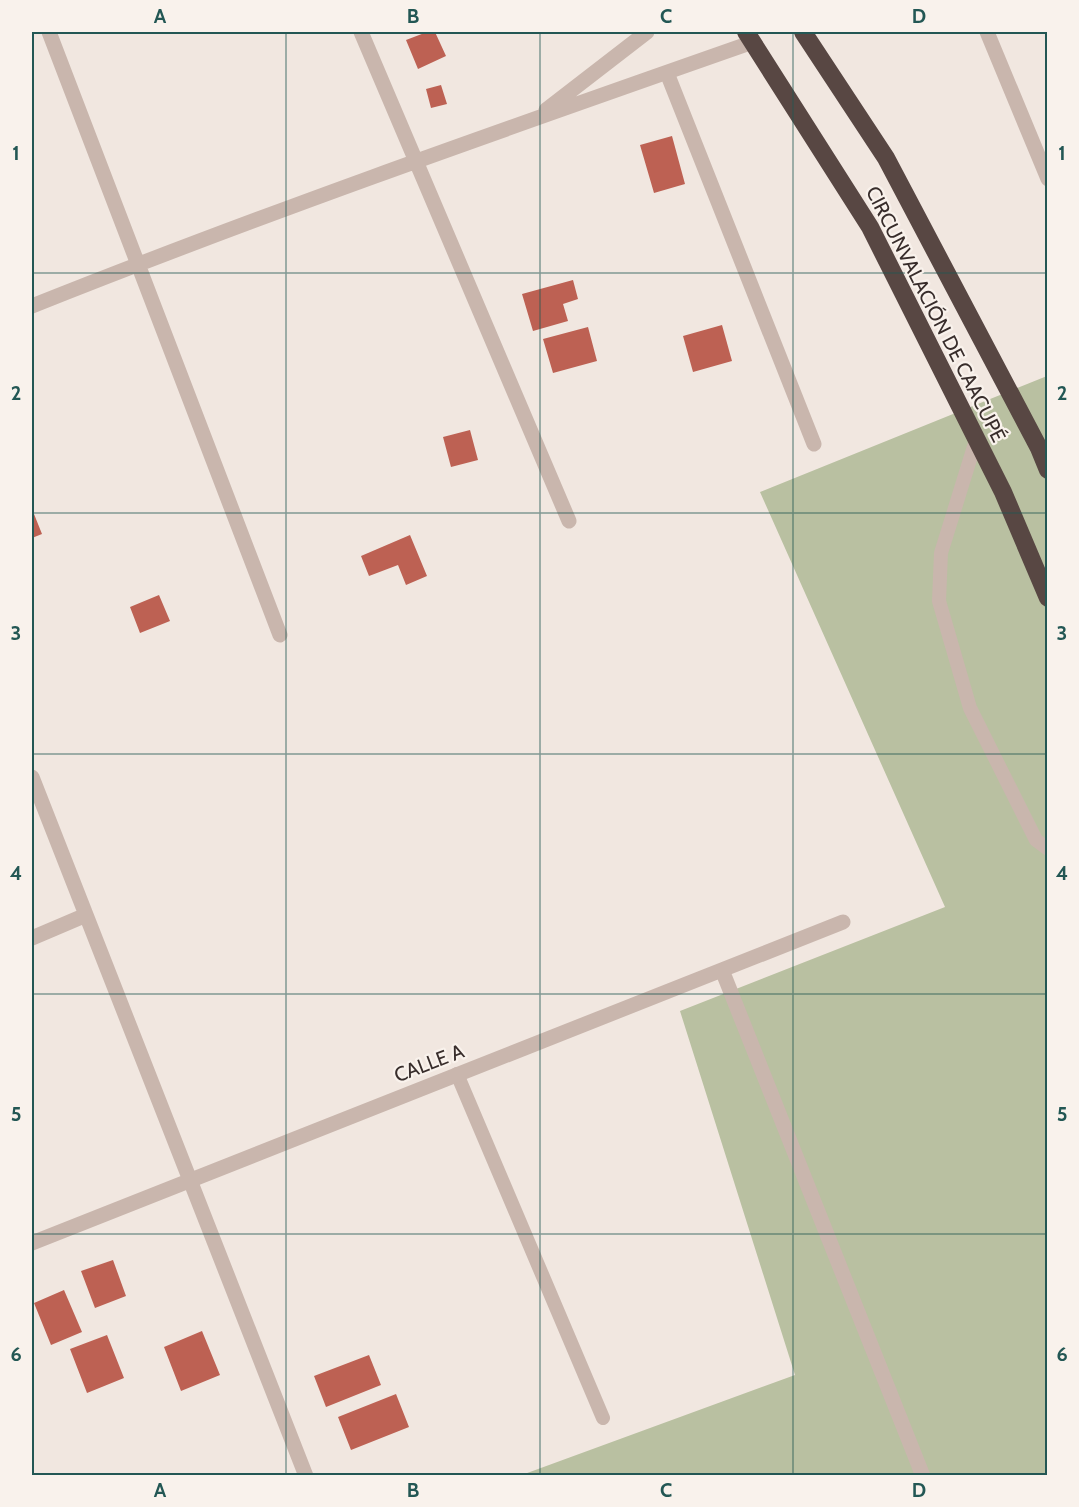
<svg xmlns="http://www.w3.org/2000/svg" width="1079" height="1507" viewBox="0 0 1079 1507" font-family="Cabin,sans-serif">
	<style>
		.green { fill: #b9c0a1 }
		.building { fill: #bd6153 }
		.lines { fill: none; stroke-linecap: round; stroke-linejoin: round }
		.lane { stroke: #c9b6ad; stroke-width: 14 }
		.street { stroke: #c9b6ad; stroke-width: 15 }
		.highway { stroke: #584743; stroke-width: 18 }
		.grid { fill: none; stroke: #235754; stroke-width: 1.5; stroke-opacity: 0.55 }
		.labels { text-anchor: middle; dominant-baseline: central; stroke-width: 4.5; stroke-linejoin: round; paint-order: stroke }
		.street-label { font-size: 20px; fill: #382d2b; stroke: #f9f2ec }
		.neatline { fill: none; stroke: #235754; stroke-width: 2 }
		.grid-label { font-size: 20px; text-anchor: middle; font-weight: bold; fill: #235754 }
	</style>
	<rect width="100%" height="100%" fill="#f1e7e0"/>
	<path class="green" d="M1047 376V1475L519 1476 795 1375 680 1011 945 907 760 492Z"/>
	<path class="building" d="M427 32H435L446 56 418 69 406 40Z
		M441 85 447 104 431 108 426 89Z
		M672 136 685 184 654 193 640 145Z
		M573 280 578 299 563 304 568 321 533 331 522 294Z
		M722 325 732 361 693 372 683 336Z
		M588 327 597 361 553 373 543 339Z
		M470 430 478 460 451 467 443 437Z
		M32 509 42 534 32 538Z
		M410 535 427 576 406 585 398 565 369 576 361 556Z
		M159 595 170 621 140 633 130 607Z
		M113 1260 126 1296 95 1308 81 1271Z
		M64 1290 82 1332 51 1345 34 1303Z
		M202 1331 220 1375 181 1391 164 1347Z
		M107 1335 124 1378 87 1393 70 1349Z
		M369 1355 381 1385 326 1407 314 1376Z
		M396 1394 409 1427 351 1450 338 1417Z"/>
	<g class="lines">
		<path class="lane" d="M976 440 941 553 939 601 970 708 1036 840 1048 849
			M457 1074 603 1418"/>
		<path class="street" d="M49 32 280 635
			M361 32 569 521
			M987 32 1048 179
			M667 73 814 444
			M546 110 647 32
			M32 306C270 211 511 127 753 42
			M32 777 306 1476
			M32 938 86 915
			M722 970 923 1476
			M32 1243 843 922"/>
		<path class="highway" d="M746 32 870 227 1003 492 1048 598
			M803 32 886 158 1039 448 1048 470"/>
	</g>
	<path class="grid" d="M286 32V1476M540 32V1476M793 32V1476M32 273H1048M32 513H1048M32 754H1048M32 994H1048M32 1234H1048"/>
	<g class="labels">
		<g class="street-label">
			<text transform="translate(936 314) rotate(63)">CIRCUNVALACIÓN DE CAACUPÉ</text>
			<text transform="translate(429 1063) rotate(-21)">CALLE A</text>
		</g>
	</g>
	<rect width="1079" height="1507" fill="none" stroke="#f9f2ec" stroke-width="66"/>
	<rect x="33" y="33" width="1013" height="1441" class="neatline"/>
	<g class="grid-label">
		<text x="160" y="23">A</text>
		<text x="413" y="23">B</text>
		<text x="666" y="23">C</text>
		<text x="919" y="23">D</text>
		<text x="16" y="160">1</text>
		<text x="1062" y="160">1</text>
		<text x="16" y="400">2</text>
		<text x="1062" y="400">2</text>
		<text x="16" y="640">3</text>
		<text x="1062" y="640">3</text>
		<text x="16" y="880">4</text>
		<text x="1062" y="880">4</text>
		<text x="16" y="1121">5</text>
		<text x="1062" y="1121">5</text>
		<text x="16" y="1361">6</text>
		<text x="1062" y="1361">6</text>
		<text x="160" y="1497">A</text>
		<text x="413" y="1497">B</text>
		<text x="666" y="1497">C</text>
		<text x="919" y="1497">D</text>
	</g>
</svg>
